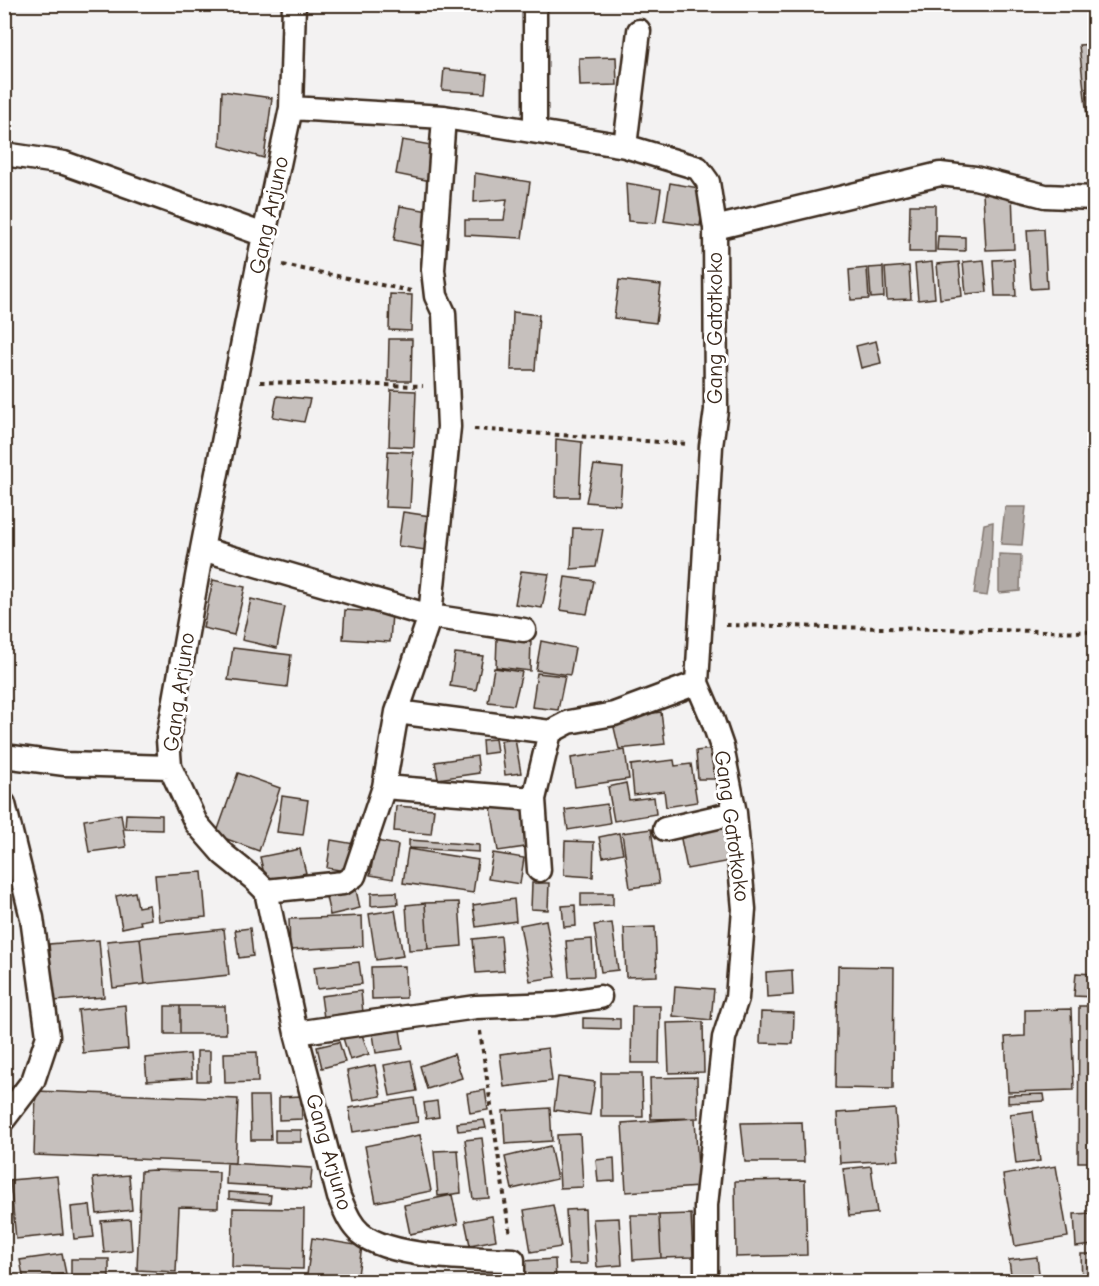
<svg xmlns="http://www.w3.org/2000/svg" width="1099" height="1286" viewBox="0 0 1099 1286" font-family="'Comic Neue',sans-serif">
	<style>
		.water { fill: #b2aba7; stroke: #827770; stroke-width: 1.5 }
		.building { fill: #c6c0bd; stroke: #3b2a1e; stroke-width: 1.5 }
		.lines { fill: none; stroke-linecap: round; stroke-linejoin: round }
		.minor-casing { stroke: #3b2a1e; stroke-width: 27 }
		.path { stroke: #3b2a1e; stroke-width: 4; stroke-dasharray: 4.5 4.5; stroke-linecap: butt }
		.minor { stroke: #fff; stroke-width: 22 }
		.labels { text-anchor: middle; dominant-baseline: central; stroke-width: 6; stroke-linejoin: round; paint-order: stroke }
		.street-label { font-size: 22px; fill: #3b2a1e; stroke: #fff }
	</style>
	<rect width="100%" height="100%" fill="#f3f2f2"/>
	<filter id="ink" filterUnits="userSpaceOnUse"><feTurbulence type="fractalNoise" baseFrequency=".0167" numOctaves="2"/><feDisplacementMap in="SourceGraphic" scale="12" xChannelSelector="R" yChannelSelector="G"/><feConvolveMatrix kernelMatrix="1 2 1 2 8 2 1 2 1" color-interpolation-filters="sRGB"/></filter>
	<g filter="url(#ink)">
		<path class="water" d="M1005 507H1026L1022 545 1001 544Z
			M993 522 991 572 987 596 974 594 984 524Z
			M999 554 1021 555 1020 591 999 593Z"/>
		<path class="building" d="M1094 44V142L1090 143 1079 45Z
			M616 57 617 85 580 86 579 58Z
			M444 69 487 74 485 93 442 90Z
			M222 91 272 98 264 158 220 146Z
			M402 140 437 146 431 181 396 174Z
			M475 173 530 182 522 238 465 235V220H504L507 199 474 202Z
			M626 183 661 189 656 223 628 221Z
			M670 183 705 189 700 226 664 221Z
			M1012 192 1014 249 986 250 983 193Z
			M910 205H935V252H909Z
			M400 206 435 212 428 247 394 240Z
			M1044 229 1047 288 1031 289 1027 230Z
			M938 236 965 237V251L937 250Z
			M1014 259 1016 296H995L993 260Z
			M984 260 987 292 966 294 963 262Z
			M932 262 935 298 918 300 915 264Z
			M959 262 962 296 940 299 937 264Z
			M909 266 911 299 887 300 885 268Z
			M883 267 884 297 871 298 869 268Z
			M867 268 869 299 851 300 849 270Z
			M619 280 661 285 656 323 614 318Z
			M390 294 412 295 411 331 389 330Z
			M513 312 539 315 535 370H511Z
			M389 339H412L411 381H388Z
			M876 341 881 363 861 368 856 346Z
			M391 390 416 391 414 447 389 446Z
			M277 396 310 399 304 422 273 417Z
			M556 439 582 442 579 497H555Z
			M388 451 413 452 410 508 385 507Z
			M594 465 623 468 620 505 586 502Z
			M403 512 430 516 425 550 398 546Z
			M573 528 603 529 596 567 571 569Z
			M521 571 549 574 542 608 515 604Z
			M565 577 594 581 587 614 560 610Z
			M213 580 245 587 234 635 203 628Z
			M251 599 285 607 277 648 242 640Z
			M345 610 392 613 390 642 343 639Z
			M497 638 531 640 530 671 496 667Z
			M541 641 575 648 570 675 536 670Z
			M233 648 291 655 287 687 228 680Z
			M455 653 483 656 476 690 450 686Z
			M494 668 522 672 514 705 488 702Z
			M537 673 565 676 558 710 532 707Z
			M661 712 665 744 619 749 612 719Z
			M495 739 497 752 483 754 482 740Z
			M515 739 521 773 505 775 501 741Z
			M721 748 722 779H698L696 751Z
			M625 750 629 779 575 787 571 758Z
			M477 756 479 773 438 779 435 762Z
			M674 760 675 766 691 764 697 802 666 807 664 791 634 795 631 765Z
			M238 773 280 788 259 851 216 835Z
			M626 783 629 800 654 797 656 814 614 821 608 787Z
			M282 796 308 800 303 835 277 832Z
			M526 802 532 846 498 851 491 807Z
			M607 804 610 823 568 830 565 810Z
			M396 806 434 809 431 834 394 831Z
			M121 814 126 847 89 852 84 820Z
			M126 814 162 815V830L125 829Z
			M723 821 730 861 687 869 679 829Z
			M651 829 659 884 630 888 622 833Z
			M619 833 623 853 603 857 599 837Z
			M331 840 355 844 352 872 327 868Z
			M409 840 479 845V852L409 848Z
			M376 841 398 845 393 879 370 875Z
			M565 841 594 842 593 877 564 875Z
			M300 849 306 873 266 882 260 857Z
			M408 849 478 860 473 893 403 883Z
			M493 853 524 858 520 884 488 879Z
			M202 872 206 917 159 921 155 875Z
			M532 883H549L548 910 531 909Z
			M356 890 360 908 330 915 326 897Z
			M135 892 138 907 149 905 151 919 140 921 141 924 122 928 116 896Z
			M397 892 398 904 371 906V893Z
			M581 893H613V905L581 906Z
			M514 899 516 921 476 927 473 905Z
			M459 902 462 946 428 949 425 903Z
			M425 903 428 949 409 950 406 905Z
			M575 905 576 926 564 927 562 906Z
			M395 910 403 956 376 960 369 914Z
			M362 916 363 946 290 950 289 919Z
			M546 920 556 977 530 981 520 925Z
			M612 923 618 970 601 972 594 925Z
			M655 927 657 976 626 977 624 928Z
			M250 928 253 956 239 958 235 930Z
			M224 929 229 975 145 984 140 938Z
			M501 936 504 971 476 973 473 939Z
			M140 938 145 984 113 988 107 941Z
			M592 939 594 976 569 977 566 941Z
			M99 940 104 997 54 1001 49 944Z
			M359 962 362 984 317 989 314 967Z
			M405 966 406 998 372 999 371 967Z
			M838 966 894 967 893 1089 836 1088Z
			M792 970 793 995 767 997 766 972Z
			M1076 973 1094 974V997L1074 996Z
			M675 986 714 989 711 1020 673 1016Z
			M361 991 363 1013 324 1018 321 996Z
			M125 1005 128 1049 83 1053 78 1010Z
			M165 1006H180V1034H165Z
			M180 1006H225L226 1034H180Z
			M632 1006H660L659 1063H631Z
			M1079 1006H1094V1162H1078Z
			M1071 1009 1074 1090 1008 1092 1005 1037 1025 1036V1010Z
			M761 1012 794 1013 793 1044 760 1043Z
			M583 1018 620 1019V1029L583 1028Z
			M703 1022 704 1072 669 1073 667 1023Z
			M400 1030 403 1049 376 1053 373 1034Z
			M361 1032 369 1054 350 1060 343 1038Z
			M339 1042 345 1062 322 1068 317 1047Z
			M548 1048 552 1081 504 1087 500 1054Z
			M197 1051H210V1081H197Z
			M257 1052 258 1082 225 1083 224 1053Z
			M190 1054 192 1078 147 1081 145 1058Z
			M454 1054 462 1078 427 1089 420 1066Z
			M411 1060 417 1091 390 1096 384 1065Z
			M375 1065 381 1096 353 1101 347 1071Z
			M601 1073H642L643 1117H601Z
			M558 1077 595 1082 590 1115 554 1110Z
			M697 1077 698 1118 651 1119 650 1078Z
			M485 1090 488 1110 470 1113 467 1093Z
			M36 1091 238 1099 235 1163 34 1155Z
			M1044 1094 1045 1101 1008 1103V1095Z
			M250 1096H269L271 1140H251Z
			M301 1096 302 1119 279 1120V1097Z
			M414 1098 418 1122 353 1132 349 1108Z
			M437 1101 439 1117 426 1119 424 1103Z
			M550 1108 552 1141 505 1144 503 1111Z
			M895 1109 899 1160 840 1163 837 1113Z
			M1033 1111 1040 1161 1016 1164 1010 1114Z
			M695 1118 699 1187 626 1192 622 1123Z
			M484 1120 486 1128 458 1131 457 1123Z
			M802 1122 804 1162H745L741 1123Z
			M275 1130H301V1142H275Z
			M580 1134 583 1187 560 1188 557 1135Z
			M420 1135 431 1191 376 1202 365 1146Z
			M482 1138 489 1198 473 1199 465 1140Z
			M550 1146 557 1179 512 1189 505 1157Z
			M458 1150 461 1193 438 1196 434 1151Z
			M614 1158 615 1181 598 1182 596 1160Z
			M227 1163 312 1168 310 1189 226 1184Z
			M871 1166 877 1213 849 1216 843 1169Z
			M1056 1166 1068 1237 1015 1246 1003 1175Z
			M153 1170 219 1172 218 1208 179 1207 176 1272 137 1270 141 1171Z
			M129 1175 132 1210 97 1214 93 1178Z
			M57 1176 63 1234 16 1239 10 1180Z
			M805 1180 807 1255 736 1257 735 1181Z
			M229 1192 271 1195 270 1203 229 1199Z
			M452 1195 458 1224 410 1234 404 1205Z
			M90 1205 94 1237 74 1239 71 1207Z
			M553 1205 561 1247 531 1252 524 1210Z
			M233 1208 304 1209 303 1269 232 1267Z
			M585 1209 587 1264H569L566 1210Z
			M1094 1213V1245L1076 1247 1074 1214Z
			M691 1214 693 1257 661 1258 659 1215Z
			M631 1215H659L661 1258 633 1260Z
			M492 1216 496 1240 470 1245 465 1221Z
			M619 1218 622 1265 597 1267 593 1219Z
			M130 1219 132 1250 104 1253 101 1221Z
			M312 1238 362 1246 357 1282H306Z
			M62 1254 66 1274 24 1281 20 1260Z
			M1081 1254H1094V1282H1082Z
			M1037 1257 1040 1281 1012 1282 1009 1260Z
			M71 1259H109V1281H71Z
			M555 1259 556 1282H524L523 1261Z"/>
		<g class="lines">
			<defs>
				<path id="minor" d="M294 4 291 108 264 235 202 549 168 739 170 767 196 823 223 854 254 879 266 891 296 1033 339 1197C345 1210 349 1223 360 1233 389 1258 475 1259 513 1260V1282
					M535 4V131
					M291 108 444 117 625 146 698 168 708 182 715 228 716 410 711 446 697 683 712 718 722 747 735 813 744 909 737 998 724 1038 706 1205V1282
					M625 146 639 31
					M4 154 64 163 264 235
					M715 228 940 174 975 178 1045 196 1094 198
					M202 549 430 616 524 630
					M397 712 550 732 569 722 614 714 697 683
					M4 756 65 764 170 767
					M384 787 534 799
					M4 804 32 918 48 1036 33 1081 4 1119
					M665 829 735 813
					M539 870 534 799 550 732
					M266 891 343 883 354 876 384 787 397 712 430 616 449 427 444 313 436 296 433 270 444 117
					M296 1033 476 1007 555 1004 600 997"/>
			</defs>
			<use href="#minor" class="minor-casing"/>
			<path class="path" d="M283 265 411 291
				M260 382 423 386
				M474 429 688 444
				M726 625 1094 632
				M480 1031 510 1235"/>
			<use href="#minor" class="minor"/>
		</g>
	</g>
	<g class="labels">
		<g class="street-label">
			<text transform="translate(269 215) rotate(-78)">Gang Arjuno</text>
			<text transform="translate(715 328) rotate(-90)">Gang Gatotkoko</text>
			<text transform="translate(179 692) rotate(-82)">Gang Arjuno</text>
			<text transform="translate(732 826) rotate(82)">Gang Gatotkoko</text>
			<text transform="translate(329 1152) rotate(74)">Gang Arjuno</text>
		</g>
	</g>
	<rect width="1099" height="1286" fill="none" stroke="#fff" stroke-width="24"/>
	<rect x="12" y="12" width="1075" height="1262" fill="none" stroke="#3b2a1e" stroke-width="2" filter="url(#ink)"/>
</svg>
